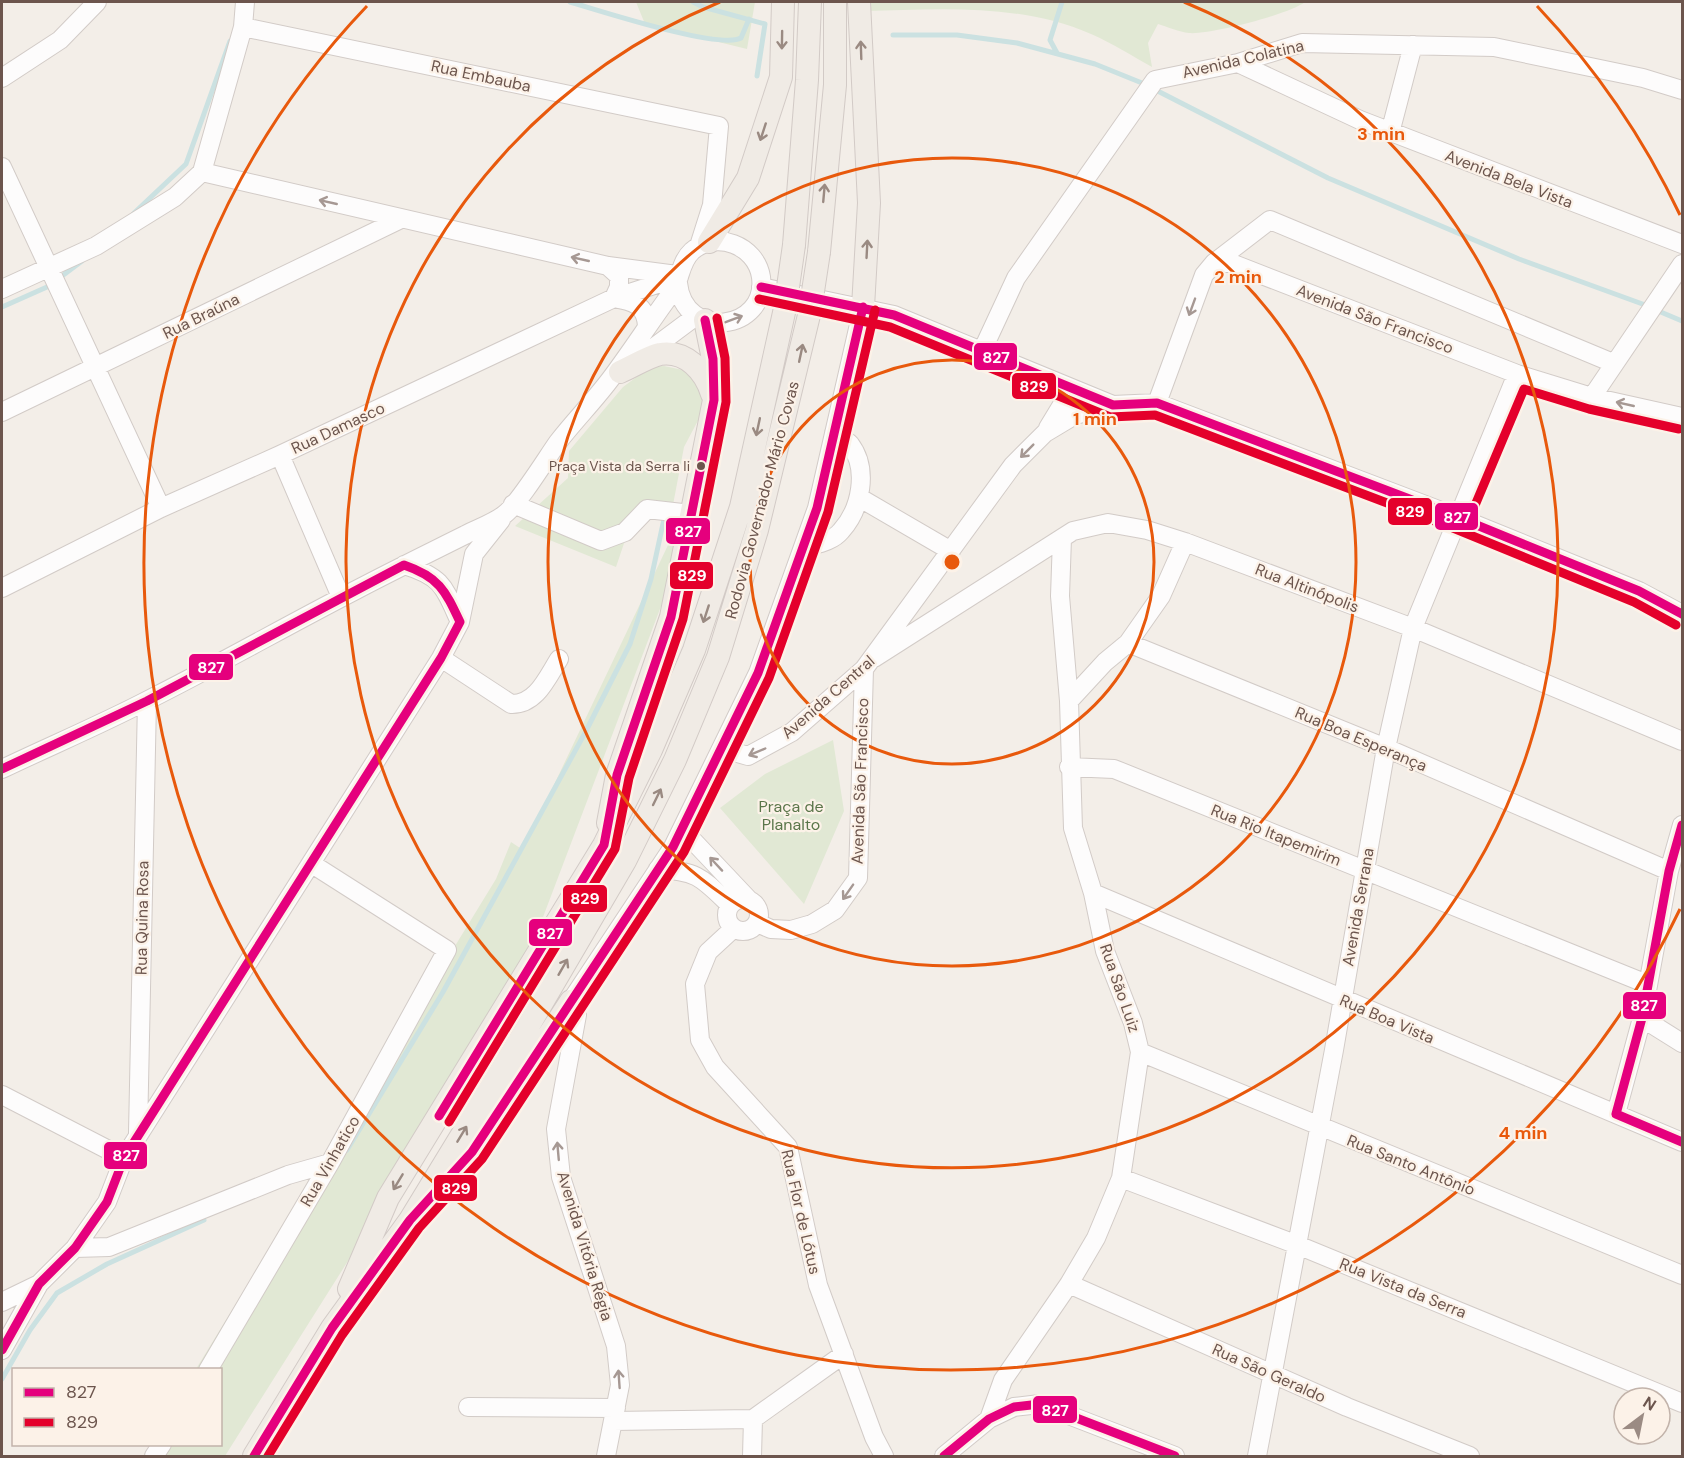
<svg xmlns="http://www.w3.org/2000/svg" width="1684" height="1458" viewBox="0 0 1684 1458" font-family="'DM Sans',sans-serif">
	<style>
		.green { fill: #e1e8d4 }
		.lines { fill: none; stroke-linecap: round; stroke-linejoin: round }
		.stream { stroke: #cbe1e1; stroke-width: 5 }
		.minor-casing { stroke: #d2cbc7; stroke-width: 20 }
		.major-casing { stroke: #d2cac6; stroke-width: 24 }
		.minor { stroke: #fdfcfc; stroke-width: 18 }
		.major { stroke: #f0ebe5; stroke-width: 22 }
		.major-bridge-casing { stroke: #d2cac6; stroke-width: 24; stroke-linecap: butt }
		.major-bridge { stroke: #f0ebe5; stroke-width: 22 }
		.bus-1-casing { stroke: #fcf2e8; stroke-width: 14 }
		.bus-2-casing { stroke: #fcf2e8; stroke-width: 14 }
		.bus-1 { stroke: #e5007d; stroke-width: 9 }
		.bus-2 { stroke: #e4002b; stroke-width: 9 }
		.oneway { stroke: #9a8a82 }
		.oneway2 { stroke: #a69893 }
		.ring { fill: none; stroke: #e8590c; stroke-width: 3 }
		.bus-dot { fill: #6c554d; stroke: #fcf2e8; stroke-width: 2 }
		.labels { text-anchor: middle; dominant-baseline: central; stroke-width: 4.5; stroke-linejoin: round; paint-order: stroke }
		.bus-label { font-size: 14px; fill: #6c554d; stroke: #fcf2e8; text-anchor: end }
		.street-label { font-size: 16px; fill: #6c554d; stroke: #fcf2e8 }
		.park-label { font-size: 16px; fill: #5b764a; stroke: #fcf2e8 }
		.centre { fill: #e8590c; stroke: #fcf2e8; stroke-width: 3 }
		.ring-label { font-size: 18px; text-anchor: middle; font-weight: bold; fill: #e8590c; stroke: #fcf2e8; stroke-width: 4.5; stroke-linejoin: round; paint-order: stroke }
		.line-badge { stroke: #fcf2e8; stroke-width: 2 }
		.badge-label { font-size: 16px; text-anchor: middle; font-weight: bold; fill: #fff }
	</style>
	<rect width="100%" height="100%" fill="#f3eee8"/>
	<path class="green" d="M636 2H755L747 49 645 24Z
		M864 2H1305C1290 14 1209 35 1189 33 1179 32 1168 27 1158 24L1148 43 1152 67C1132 56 1112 43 1091 34 1020 3 940 9 864 11Z
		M664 366 683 370 698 383 704 400 703 411 684 447 672 510 637 505 616 567 515 526 568 478 569 451 623 387 650 367Z
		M669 543 682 551 510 1004 225 1456H143L150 1445 220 1444V1370L196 1369 496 879 511 842 523 850Z
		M833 740 844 811 804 904 720 808 765 774Z"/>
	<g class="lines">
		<path class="stream" d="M570 2C598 10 720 50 741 38L749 19
			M693 2 703 7 765 24 757 76
			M893 35H957L1017 43 1095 64 1142 83 1328 178 1519 259 1648 306
			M1057 53 1050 40 1062 2
			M133 214 186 164 230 41
			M58 279 82 261
			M2 307 47 287
			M1656 310 1682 321
			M347 1150 443 992 586 731 630 644 651 579 664 519
			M2 1379 30 1330 57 1293 107 1264 204 1220"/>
		<defs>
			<path id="minor" d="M243 27 719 126 712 205 699 246
				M1238 63 1360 120 1682 244
				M2 78 60 40 97 2
				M1390 133 1413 45
				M2 167 161 508
				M202 172 608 266 677 275
				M1214 263 1270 220 1613 363
				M608 266 619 276V287L614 298C633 301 646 305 647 326
				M761 287 894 315 1113 405 1157 403 1457 517 1639 591 1682 614
				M2 289 96 246 175 197 202 172 243 27 245 2
				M983 349 1016 278 1155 80 1238 63 1302 43 1494 47 1643 78 1682 90
				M641 357 696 316
				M1592 397 1682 264
				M1157 403 1204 275 1214 263H1231L1517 374 1592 397 1682 417
				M2 412 401 219
				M1048 428 1065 400 1066 387
				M280 455 341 597
				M860 498 951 551
				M513 504 601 541 625 532 647 509 691 514
				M803 548C816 544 832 542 841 531 861 509 869 469 850 444 846 440 839 437 834 433
				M404 565C443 577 444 587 460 622
				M2 588 161 508 280 455 614 298 679 277
				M1128 643 1161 596 1185 542
				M441 658 511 704C536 705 547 678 559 659
				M874 658 1073 531 1108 523 1147 530 1185 542 1413 628 1682 741
				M1069 701 1105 662 1128 643 1386 748 1669 871
				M726 739 734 752 748 756 792 732 864 669 1013 465 1045 433 1075 415 1113 405
				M1069 767 1114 769 1647 984
				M2 769C50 746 100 725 148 700 218 665 286 626 356 590 392 571 429 553 465 535 478 528 494 523 505 514 519 503 546 459 558 442 575 420 595 400 612 377 633 349 652 319 673 291 681 278 680 262 692 251 716 230 756 245 761 277 768 331 684 342 678 283
				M682 829 749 900
				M658 869C698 871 702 878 730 905
				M1093 893 1682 1142
				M727 915a16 16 0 1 1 32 0a16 16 0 1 1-32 0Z
				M757 923 771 929 791 930 812 924 835 910 858 878 864 669
				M734 928 708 952 695 984 700 1040 715 1067 788 1147 818 1285 874 1437 884 1456
				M1642 1018 1682 1043
				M1140 1052 1682 1275
				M2 1095 124 1158
				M1616 1114 1642 1018 1669 871 1682 825
				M138 1133 147 701
				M1121 1178 1295 1244 1682 1403
				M75 1248 109 1247 288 1175 330 1163
				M1069 1284 1347 1407 1470 1456
				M2 1302 39 1284
				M2 1350 39 1284 75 1248 107 1202 124 1158 441 658 460 622 474 554 501 520
				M208 1370 330 1163 447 950 312 864
				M468 1407 616 1408
				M989 1419 1014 1407 1040 1404 1175 1456
				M613 1421 753 1419 844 1354
				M154 1456 162 1444
				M606 1456 620 1385 616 1346 561 1177 556 1129 577 1015 571 1001 673 847 758 673 817 508 863 307
				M752 1456 753 1419
				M944 1456 989 1419 1003 1380 1069 1284 1096 1238 1121 1178 1140 1052 1133 1023 1105 951 1093 893 1073 828 1069 701 1060 596 1062 538
				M1257 1456 1334 1050 1386 748 1413 628 1517 374"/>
			<path id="major" d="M859 2 869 203 863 307
				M709 242 748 178 781 77 783 2
				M794 245 807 80 810 2
				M819 252 835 85V2
				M620 372C632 367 647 357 660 354 686 350 705 371 712 394
				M608 823 617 775 671 617 714 400 713 359 705 320
				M447 1179 472 1152 571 1001
				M349 1289 388 1198 604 845 651 750 694 650 741 507 785 308
				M254 1456 332 1328 410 1220 529 1025 625 861 675 760 718 657 757 530 810 311"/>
		</defs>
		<use href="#minor" class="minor-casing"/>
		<use href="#major" class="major-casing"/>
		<use href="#minor" class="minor"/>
		<use href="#major" class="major"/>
		<defs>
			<path id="major-bridge" d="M785 308 794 245
				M810 311 819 252"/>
		</defs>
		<use href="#major-bridge" class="major-bridge-casing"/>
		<use href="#major-bridge" class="major-bridge"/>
		<defs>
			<path id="bus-1" d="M761 287 894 315 1113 405 1157 403 1457 517 1639 591 1682 614
				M2 769 147 701 404 565C439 577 445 590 460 622L441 658 124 1158 107 1202 75 1248 39 1284 2 1350
				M1682 825 1669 871 1642 1018 1616 1114 1682 1142
				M439 1116 604 845 617 775 671 617 714 400 713 359 705 320
				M254 1456 332 1328 410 1220 472 1152 673 847 758 673 817 508 863 307
				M944 1456 989 1419 1014 1407 1040 1404 1175 1456"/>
			<path id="bus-2" d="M759 299 890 327 1110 417 1155 415 1453 528 1634 602 1676 625
				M1468 522 1524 389 1589 409 1679 429
				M449 1122 615 849 629 778 683 619 726 402 725 358 717 318
				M268 1456 342 1335 419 1228 482 1159 684 852 769 678 828 512 875 310"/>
		</defs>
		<use href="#bus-1" class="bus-1-casing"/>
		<use href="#bus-2" class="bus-2-casing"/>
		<use href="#bus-1" class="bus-1"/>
		<use href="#bus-2" class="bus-2"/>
	</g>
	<defs><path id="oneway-shaft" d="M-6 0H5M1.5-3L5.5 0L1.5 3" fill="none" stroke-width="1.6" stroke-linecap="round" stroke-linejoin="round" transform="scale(1.5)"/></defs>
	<g class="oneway">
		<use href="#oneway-shaft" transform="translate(782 40) rotate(91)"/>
		<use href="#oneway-shaft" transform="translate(861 50) rotate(-92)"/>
		<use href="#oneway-shaft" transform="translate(763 132) rotate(108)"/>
		<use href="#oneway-shaft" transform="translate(824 193) rotate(-85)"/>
		<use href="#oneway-shaft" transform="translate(867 249) rotate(-87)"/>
		<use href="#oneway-shaft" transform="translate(801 353) rotate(-78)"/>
		<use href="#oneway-shaft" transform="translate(758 427) rotate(102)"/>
		<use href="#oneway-shaft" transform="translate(706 614) rotate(108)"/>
		<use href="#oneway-shaft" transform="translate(657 797) rotate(-64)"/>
		<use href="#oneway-shaft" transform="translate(563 967) rotate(-60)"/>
		<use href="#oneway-shaft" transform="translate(462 1134) rotate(-59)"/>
		<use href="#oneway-shaft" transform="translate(398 1182) rotate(121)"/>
	</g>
	<g class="oneway2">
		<use href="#oneway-shaft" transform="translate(328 202) rotate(-167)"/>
		<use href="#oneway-shaft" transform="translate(580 259) rotate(-167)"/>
		<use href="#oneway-shaft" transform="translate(1192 307) rotate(110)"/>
		<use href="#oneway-shaft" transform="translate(734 319) rotate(-21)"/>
		<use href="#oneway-shaft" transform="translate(1625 404) rotate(-167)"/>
		<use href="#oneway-shaft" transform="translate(1027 451) rotate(135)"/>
		<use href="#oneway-shaft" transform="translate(757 752) rotate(157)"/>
		<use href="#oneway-shaft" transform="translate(716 864) rotate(-133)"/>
		<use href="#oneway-shaft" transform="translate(848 892) rotate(125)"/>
		<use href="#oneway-shaft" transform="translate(558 1151) rotate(-95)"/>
		<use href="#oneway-shaft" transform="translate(619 1379) rotate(-94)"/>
	</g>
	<g class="ring">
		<circle cx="952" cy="562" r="202"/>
		<circle cx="952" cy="562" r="404"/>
		<path d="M1184 2A606 606 0 1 1 720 2"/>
		<path d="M1680 909A807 807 0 1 1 367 6M1537 6A807 807 0 0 1 1680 215"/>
	</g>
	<circle class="bus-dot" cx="701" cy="466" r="5"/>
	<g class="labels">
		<g class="bus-label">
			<text x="690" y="466">Praça Vista da Serra Ii</text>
		</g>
		<g class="street-label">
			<text transform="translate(1243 59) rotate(-13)">Avenida Colatina</text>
			<text transform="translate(481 76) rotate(12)">Rua Embauba</text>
			<text transform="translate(1509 179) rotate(21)">Avenida Bela Vista</text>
			<text transform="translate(201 316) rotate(-26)">Rua Braúna</text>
			<text transform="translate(1375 319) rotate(21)">Avenida São Francisco</text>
			<text transform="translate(338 428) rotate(-25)">Rua Damasco</text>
			<text transform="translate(762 500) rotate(-75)">Rodovia Governador Mário Covas</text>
			<text transform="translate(1307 588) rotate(21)">Rua Altinópolis</text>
			<text transform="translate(828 697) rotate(-41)">Avenida Central</text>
			<text transform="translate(1361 739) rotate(23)">Rua Boa Esperança</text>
			<text transform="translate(860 781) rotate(-88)">Avenida São Francisco</text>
			<text transform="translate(1276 835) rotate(22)">Rua Rio Itapemirim</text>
			<text transform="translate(1358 907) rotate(-80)">Avenida Serrana</text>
			<text transform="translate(142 918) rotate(-89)">Rua Quina Rosa</text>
			<text transform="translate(1120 988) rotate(71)">Rua São Luiz</text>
			<text transform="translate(1387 1019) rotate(23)">Rua Boa Vista</text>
			<text transform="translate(330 1161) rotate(-60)">Rua Vinhatico</text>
			<text transform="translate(1411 1165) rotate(22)">Rua Santo Antônio</text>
			<text transform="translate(801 1212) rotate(77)">Rua Flor de Lótus</text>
			<text transform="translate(585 1246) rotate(73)">Avenida Vitória Régia</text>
			<text transform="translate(1403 1288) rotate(22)">Rua Vista da Serra</text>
			<text transform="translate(1269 1373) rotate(24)">Rua São Geraldo</text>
		</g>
		<g class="park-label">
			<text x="791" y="806">Praça de<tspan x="791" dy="18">Planalto</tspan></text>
		</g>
	</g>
	<circle cx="952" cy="562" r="9" class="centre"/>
	<g class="ring-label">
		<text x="1381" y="140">3 min</text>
		<text x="1238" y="283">2 min</text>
		<text x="1095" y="425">1 min</text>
		<text x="1523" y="1139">4 min</text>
	</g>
	<g class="line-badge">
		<rect x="973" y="342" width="45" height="29" rx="6" fill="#e5007d"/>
		<rect x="1011" y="372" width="46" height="28" rx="6" fill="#e4002b"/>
		<rect x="1387" y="497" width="46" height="29" rx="6" fill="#e4002b"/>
		<rect x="1434" y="502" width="45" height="29" rx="6" fill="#e5007d"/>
		<rect x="665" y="517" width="46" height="28" rx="6" fill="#e5007d"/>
		<rect x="669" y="561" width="45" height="29" rx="6" fill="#e4002b"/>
		<rect x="188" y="653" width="46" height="28" rx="6" fill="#e5007d"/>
		<rect x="562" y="884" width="46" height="29" rx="6" fill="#e4002b"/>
		<rect x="528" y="918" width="45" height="29" rx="6" fill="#e5007d"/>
		<rect x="1622" y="991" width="45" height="29" rx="6" fill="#e5007d"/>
		<rect x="103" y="1141" width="45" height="29" rx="6" fill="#e5007d"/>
		<rect x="433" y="1174" width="45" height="28" rx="6" fill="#e4002b"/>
		<rect x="1032" y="1395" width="46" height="29" rx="6" fill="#e5007d"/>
	</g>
	<g class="badge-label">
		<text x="996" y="363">827</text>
		<text x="1034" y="392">829</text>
		<text x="1410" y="517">829</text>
		<text x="1457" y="523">827</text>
		<text x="688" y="537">827</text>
		<text x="692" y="581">829</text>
		<text x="211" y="673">827</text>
		<text x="585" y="904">829</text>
		<text x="550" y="939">827</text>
		<text x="1644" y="1011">827</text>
		<text x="126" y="1161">827</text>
		<text x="456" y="1194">829</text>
		<text x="1055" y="1416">827</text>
	</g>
	<rect width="1684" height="1458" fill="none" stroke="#6c554d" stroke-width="6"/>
	<rect x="12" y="1368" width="210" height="78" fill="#fcf2e8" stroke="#c2b3aa" stroke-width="1.5"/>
	<rect x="24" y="1388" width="30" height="9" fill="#e5007d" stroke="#c2b3aa" stroke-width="1.5"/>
	<text x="66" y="1398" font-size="18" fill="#6c554d">827</text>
	<rect x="24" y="1418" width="30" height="9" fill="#e4002b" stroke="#c2b3aa" stroke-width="1.5"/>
	<text x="66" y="1428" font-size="18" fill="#6c554d">829</text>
	<g transform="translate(1642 1416) rotate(32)"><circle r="28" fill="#fcf2e8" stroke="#c2b3aa" stroke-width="1.5"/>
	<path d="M0-4.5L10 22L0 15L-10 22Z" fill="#9b8b83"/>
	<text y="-9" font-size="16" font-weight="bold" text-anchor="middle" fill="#6c554d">N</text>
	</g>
</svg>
